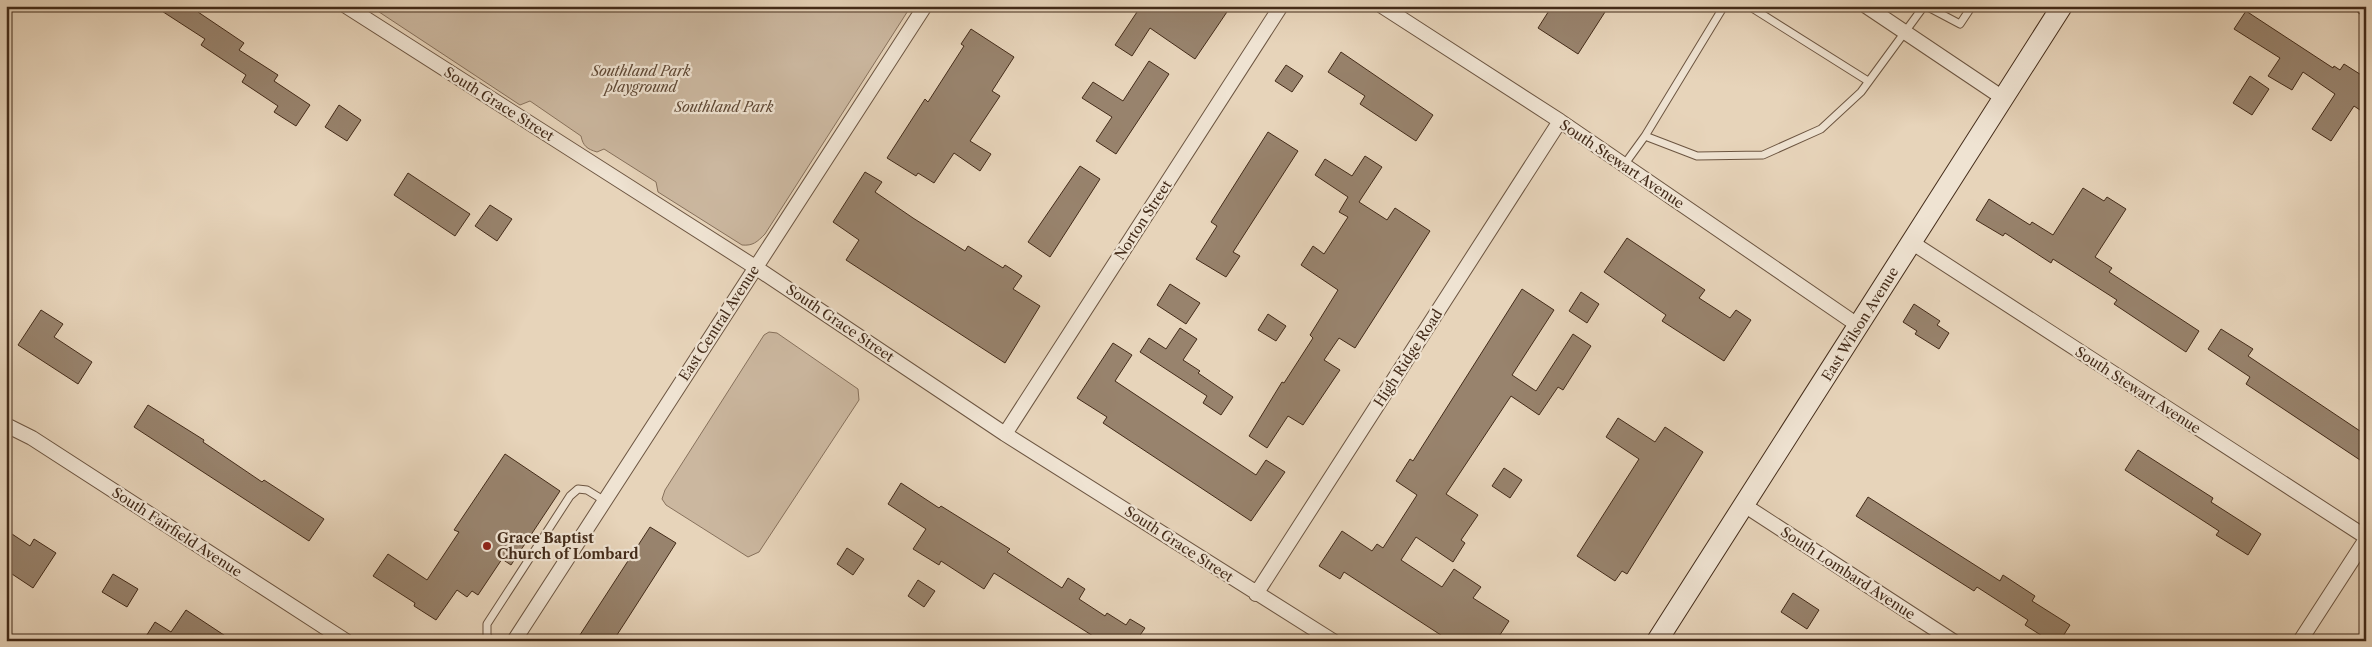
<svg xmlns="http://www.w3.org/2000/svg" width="2372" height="647" viewBox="0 0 2372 647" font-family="'Libre Caslon Text',serif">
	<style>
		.green { fill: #cbb79f; stroke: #87715c }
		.building { fill: #98836d; stroke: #432b19 }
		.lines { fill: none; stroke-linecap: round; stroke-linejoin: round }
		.lane-casing { stroke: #6c5541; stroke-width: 9 }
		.street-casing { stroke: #6c5541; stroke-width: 16 }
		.secondary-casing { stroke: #432b19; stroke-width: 22 }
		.lane { stroke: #efe3d2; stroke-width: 7 }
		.street { stroke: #efe3d2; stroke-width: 14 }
		.secondary { stroke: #efe3d2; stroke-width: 20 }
		.poi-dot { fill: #8f2418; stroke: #efe3d2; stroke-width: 2 }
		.labels { text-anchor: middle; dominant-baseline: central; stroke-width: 4.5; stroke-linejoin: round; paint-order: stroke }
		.park-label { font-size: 14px; font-style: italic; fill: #5e4734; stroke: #efe3d2 }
		.street-label { font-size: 14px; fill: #432b19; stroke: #efe3d2 }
		.poi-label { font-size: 14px; font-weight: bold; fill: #432b19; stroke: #efe3d2; text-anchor: start }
	</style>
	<rect width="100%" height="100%" fill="#e7d4ba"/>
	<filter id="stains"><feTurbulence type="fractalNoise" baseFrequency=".004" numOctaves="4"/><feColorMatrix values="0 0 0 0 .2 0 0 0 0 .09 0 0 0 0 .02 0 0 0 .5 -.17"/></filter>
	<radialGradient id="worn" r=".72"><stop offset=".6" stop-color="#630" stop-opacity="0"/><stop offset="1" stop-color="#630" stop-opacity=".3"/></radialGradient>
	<path class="green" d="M370 6H911L765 234C757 242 753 246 742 245L658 192 656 182 604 149 597 152C587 149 583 146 581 136L530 101 520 105Z
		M769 332 777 333 858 389 859 400 759 552 748 557 666 505 662 499 665 490 764 335Z"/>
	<path class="building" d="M154 6H202L198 12 244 43 239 50 278 75 274 81 310 105 296 126 274 112 278 106 242 82 246 75 201 45 205 39Z
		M1141 6H1231L1195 59 1150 28 1132 56 1115 45Z
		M1552 6H1596L1605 12 1578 54 1538 28Z
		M2246 11 2333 68 2334 66 2340 70 2344 64 2366 78V114L2354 106 2331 141 2312 129 2335 94 2303 72 2292 90 2268 76 2280 58 2234 29Z
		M971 29 1014 57 992 91 1000 96 970 141 991 154 980 171 954 153 934 183 918 173 916 176 887 158 925 99 928 102 964 46 961 44Z
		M1341 52 1433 115 1416 141 1360 104 1365 96 1328 72Z
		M1149 61 1169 74 1116 154 1096 141 1112 117 1082 98 1093 82 1123 101Z
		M1286 65 1303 76 1292 92 1275 81Z
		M2250 76 2269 89 2252 115 2233 103Z
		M339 105 361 120 347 141 325 127Z
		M1268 132 1298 151 1233 252 1240 256 1226 277 1196 259 1217 226 1211 222Z
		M1365 156 1382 167 1359 202 1387 220 1395 208 1430 231 1355 348 1339 338 1324 360 1340 370 1303 425 1288 416 1267 448 1249 436 1282 382 1284 383 1313 338 1310 335 1338 290 1301 265 1313 246 1324 254 1348 217 1339 212 1348 197 1315 175 1325 159 1352 176Z
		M1080 166 1100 179 1050 257 1028 242Z
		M865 172 882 182 875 192 913 218 965 251 968 246 1003 268 1005 265 1022 276 1013 289 1040 306 1005 363 846 260 859 240 833 222Z
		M408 173 470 214 455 236 394 195Z
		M2083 188 2104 201 2107 197 2126 209 2095 257 2112 268 2109 272 2199 331 2186 352 2114 304 2117 300 2053 259 2051 263 2005 233 2003 236 1976 220 1989 199 2030 225 2032 222 2053 235Z
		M490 205 512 219 497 241 475 226Z
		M1627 238 1705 290 1699 298 1730 318 1736 310 1751 320 1724 361 1662 321 1666 315 1604 272Z
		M1170 284 1200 303 1186 324 1157 305Z
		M1522 289 1554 310 1512 375 1536 391 1573 334 1591 346 1563 390 1558 387 1539 415 1511 396 1446 494 1478 515 1461 540 1465 543 1453 562 1416 537 1401 560 1442 587 1454 569 1481 587 1473 598 1509 621 1496 641H1450L1344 572 1340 579 1319 566 1342 531 1372 551 1377 544 1383 548 1417 495 1396 481 1410 459 1413 461Z
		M1581 292 1599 304 1587 323 1569 311Z
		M1914 304 1940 321 1937 325 1949 333 1939 349 1915 334 1917 331 1903 322Z
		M41 310 63 324 54 337 92 362 78 384 18 345Z
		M1268 314 1286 326 1276 341 1258 330Z
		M1180 328 1197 339 1183 360 1200 371 1198 373 1233 397 1221 415 1203 403 1207 396 1140 352 1149 338 1166 349Z
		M2221 329 2253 349 2248 356 2366 435V464L2246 384 2250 377 2208 349Z
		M1113 343 1132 355 1115 381 1256 475 1266 460 1285 472 1251 521 1103 423 1107 417 1077 398Z
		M148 405 204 440 203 442 262 482 264 480 324 519 309 541 134 427Z
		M1618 418 1655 442 1665 427 1703 452 1627 574 1622 571 1615 581 1577 556 1639 459 1606 437Z
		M2138 450 2213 498 2211 502 2261 534 2248 555 2216 535 2219 531 2125 470Z
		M505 454 560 491 511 565 502 559 478 595 472 591 467 597 457 590 436 620 414 606 415 603 373 576 388 554 427 580 459 532 454 530Z
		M1504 468 1522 480 1510 498 1492 486Z
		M901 483 939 508 941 506 1010 549 1007 552 1062 588 1068 578 1085 589 1079 599 1105 616 1107 613 1126 625 1130 619 1145 628 1136 641H1089L1093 636 994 573 984 589 941 561 939 565 913 549 926 529 888 504Z
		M1868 497 2000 581 2003 575 2035 596 2032 601 2070 625 2060 641H2050L2025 625 2028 620 1977 587 1974 591 1856 516Z
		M650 527 676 543 626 621 613 641H576Z
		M6 530 30 546 34 539 56 553 33 588 6 570Z
		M847 548 864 559 853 575 837 564Z
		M113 574 138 589 127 607 102 592Z
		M918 580 935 591 924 607 908 596Z
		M1793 593 1819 610 1807 629 1781 612Z
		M186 610 233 641H143L155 622 171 632Z"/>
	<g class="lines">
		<defs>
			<path id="lane" d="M1749 6 1868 81
				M1926 6 1960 24 1972 6
				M1645 136 1724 6
				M1624 165 1645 136 1697 156 1763 155 1821 129 1861 92 1924 6
				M492 641 487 636V624L570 496 578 489 587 490 605 501"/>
			<path id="street" d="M346 6 755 267 1005 434 1333 641
				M1382 6 1560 121 1859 326
				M1866 6 2003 98
				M2362 6 2366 9
				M1911 242 2366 537
				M6 425 32 438 346 641
				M1005 434 1281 6
				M1744 505 1953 641
				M1256 594 1560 121
				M514 641 925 6
				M2300 641 2366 539"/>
			<path id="secondary" d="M1657 641 2062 6"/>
		</defs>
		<use href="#lane" class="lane-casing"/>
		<use href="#street" class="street-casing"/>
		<use href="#secondary" class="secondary-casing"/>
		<use href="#lane" class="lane"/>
		<use href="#street" class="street"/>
		<use href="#secondary" class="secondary"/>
	</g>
	<circle class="poi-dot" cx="487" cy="546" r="5"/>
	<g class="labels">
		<g class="park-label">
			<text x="641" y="71">Southland Park<tspan x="641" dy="16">playground</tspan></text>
			<text x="724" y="107">Southland Park</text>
		</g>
		<g class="street-label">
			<text transform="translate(499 104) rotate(32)">South Grace Street</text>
			<text transform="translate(1622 164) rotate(34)">South Stewart Avenue</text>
			<text transform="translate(1143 220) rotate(-57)">Norton Street</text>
			<text transform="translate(719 323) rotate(-57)">East Central Avenue</text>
			<text transform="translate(840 323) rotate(34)">South Grace Street</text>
			<text transform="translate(1860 324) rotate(-58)">East Wilson Avenue</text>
			<text transform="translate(1408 358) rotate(-57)">High Ridge Road</text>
			<text transform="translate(2138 390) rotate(33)">South Stewart Avenue</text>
			<text transform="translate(177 532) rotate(33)">South Fairfield Avenue</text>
			<text transform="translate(1179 544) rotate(33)">South Grace Street</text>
			<text transform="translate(1848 573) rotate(33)">South Lombard Avenue</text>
		</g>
		<g class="poi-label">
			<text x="497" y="538">Grace Baptist<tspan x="497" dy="16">Church of Lombard</tspan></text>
		</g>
	</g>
	<rect width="2372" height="647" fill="none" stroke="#e7d4ba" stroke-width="25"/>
	<rect x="8" y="8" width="2357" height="632" fill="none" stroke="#432b19" stroke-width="2.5"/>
	<rect x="12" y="12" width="2347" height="622" fill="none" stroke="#432b19"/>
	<rect width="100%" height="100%" filter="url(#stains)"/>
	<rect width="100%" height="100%" fill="url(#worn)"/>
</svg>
